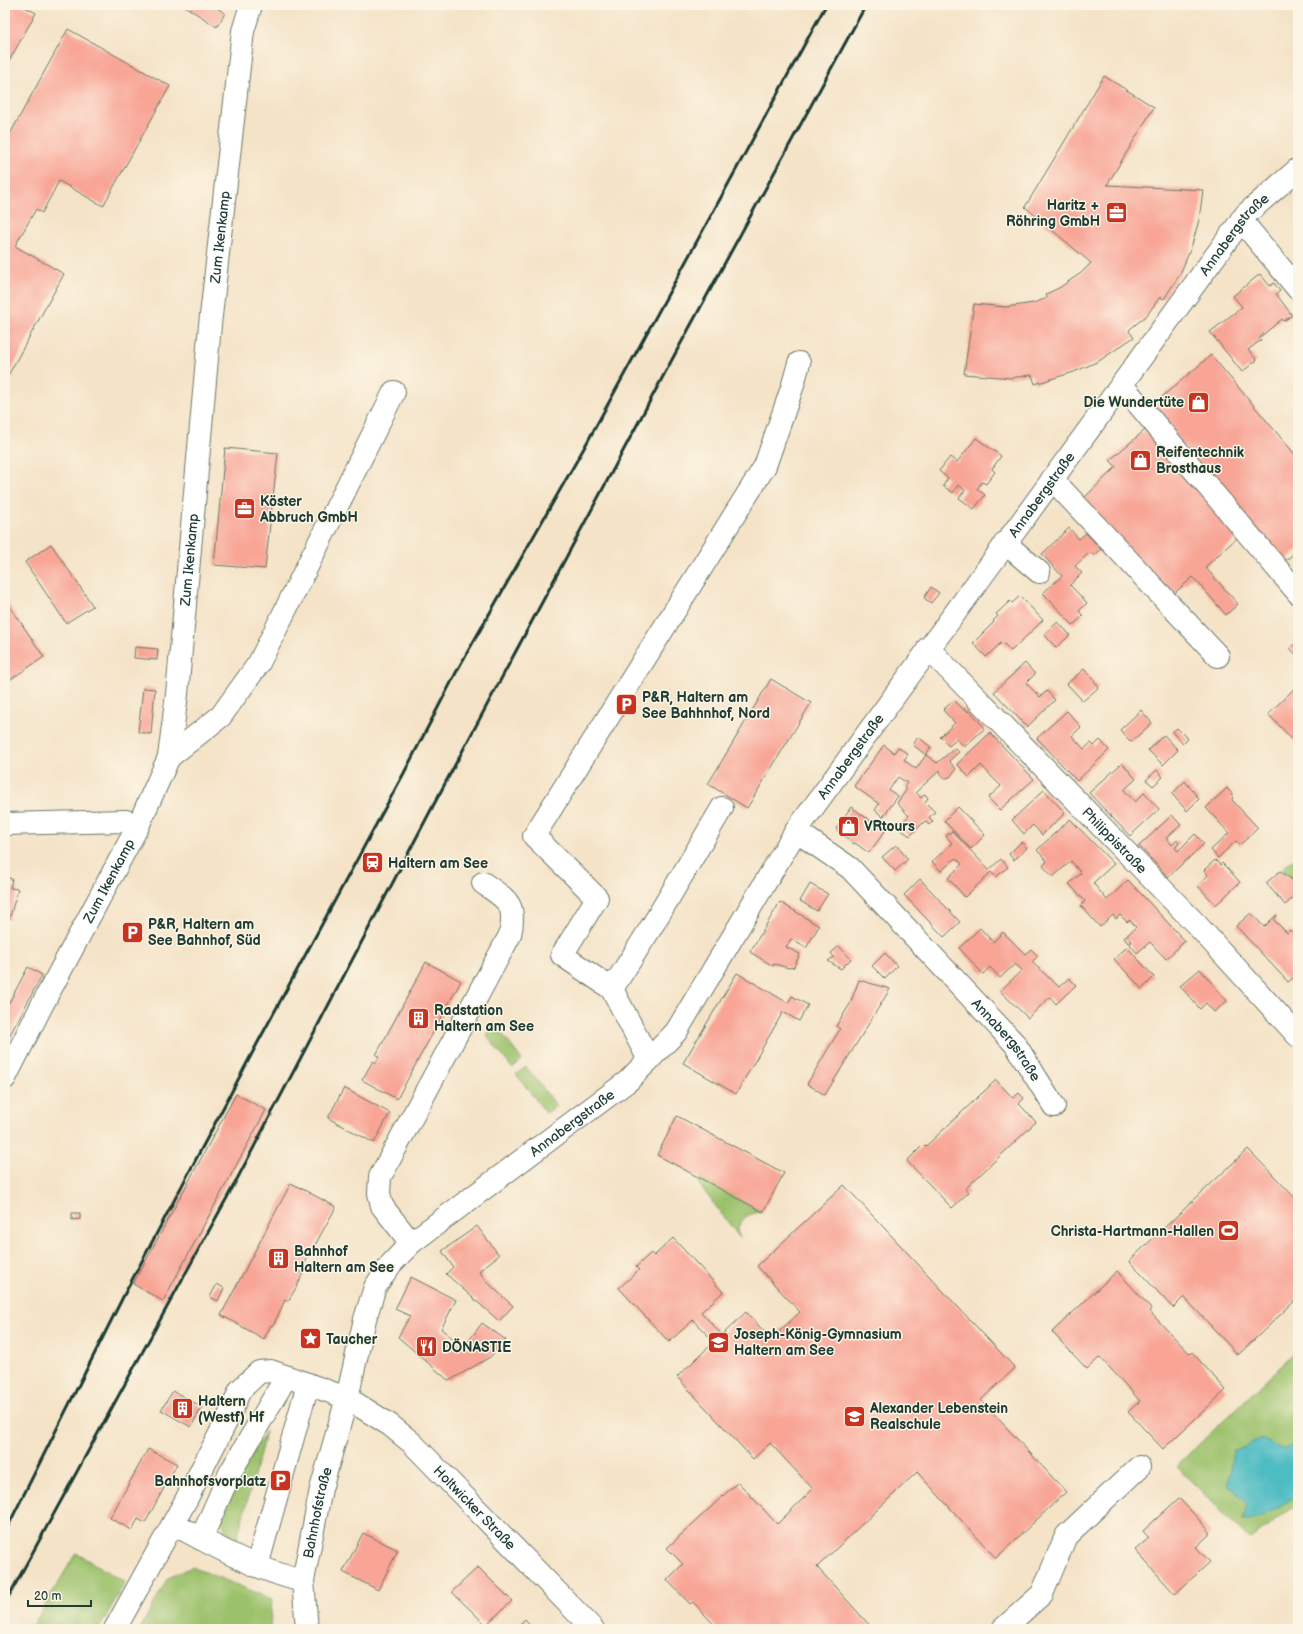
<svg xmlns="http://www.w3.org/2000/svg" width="1303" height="1634" viewBox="0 0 1303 1634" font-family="'Balsamiq Sans',sans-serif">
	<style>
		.green { fill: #9bc16b; stroke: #5d7f50 }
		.water { fill: #4dbcc3; stroke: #367c7c }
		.building { fill: #f8a596 }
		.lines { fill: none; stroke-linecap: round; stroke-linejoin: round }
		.minor-casing { stroke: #6a7767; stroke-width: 24 }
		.minor { stroke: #fff; stroke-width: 22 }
		.rail { stroke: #1f3d34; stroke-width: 3 }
		.labels { text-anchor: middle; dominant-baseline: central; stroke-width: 3; stroke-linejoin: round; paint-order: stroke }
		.poi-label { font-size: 14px; font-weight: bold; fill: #1f3d34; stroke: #fcf5e5; text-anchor: start }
		.street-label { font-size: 14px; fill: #1f3d34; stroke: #fcf5e5 }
	</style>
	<rect width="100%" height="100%" fill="#fcf5e5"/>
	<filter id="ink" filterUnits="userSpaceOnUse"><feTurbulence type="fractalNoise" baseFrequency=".025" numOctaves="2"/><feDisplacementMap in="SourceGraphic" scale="8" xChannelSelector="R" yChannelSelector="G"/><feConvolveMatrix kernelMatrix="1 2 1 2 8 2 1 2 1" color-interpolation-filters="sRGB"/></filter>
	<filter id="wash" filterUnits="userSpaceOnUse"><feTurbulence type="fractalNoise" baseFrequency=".012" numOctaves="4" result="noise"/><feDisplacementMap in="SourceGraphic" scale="16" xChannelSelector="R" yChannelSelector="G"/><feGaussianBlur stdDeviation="0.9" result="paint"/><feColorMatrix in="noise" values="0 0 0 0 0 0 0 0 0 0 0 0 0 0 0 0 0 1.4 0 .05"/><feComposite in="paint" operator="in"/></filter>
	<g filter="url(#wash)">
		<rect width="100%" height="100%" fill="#f4e3c7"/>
		<path class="green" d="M1298 855V882L1281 870Z
			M494 1023 522 1060 512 1068 487 1036Z
			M526 1067 557 1106 546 1113 516 1074Z
			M701 1178 763 1212C749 1213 741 1217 737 1231L740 1238 698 1183Z
			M1298 1350V1503L1250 1540 1176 1466Z
			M266 1431 236 1543C229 1536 222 1527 222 1516 223 1497 256 1449 266 1431Z
			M76 1553 125 1582 99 1629H31Z
			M192 1567 272 1599 270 1629H140L168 1578Z"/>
		<path class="water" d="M1262 1439 1282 1449 1297 1442 1298 1444V1490L1293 1498 1258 1519 1243 1520 1247 1504 1228 1484 1233 1451Z"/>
		<g id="blocks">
			<path class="building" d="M12 5H21L36 13 5 68V17Z
				M187 5H212L225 13 217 27 186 7Z
				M68 29 170 86 103 206 59 181 42 213 36 209 15 246 64 274 5 381V143Z
				M1104 76 1154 107 1107 185 1203 190 1199 220 1191 248 1180 274 1164 299 1160 297 1147 315 1130 329 1129 331 1134 337 1099 361 1074 372 1035 384 1032 375H1030L1011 378 964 374 974 304 1006 307 1034 303 1047 298 1046 294 1059 288 1081 273 1091 263 1025 207Z
				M1260 274 1270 286 1274 283 1280 291 1276 294 1292 315 1284 321 1282 319 1259 338 1261 340 1248 350 1257 360 1242 372 1210 332 1242 307 1233 296Z
				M1211 355 1298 458V550L1283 563 1150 407Z
				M1145 430 1238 537 1205 567 1238 604 1226 615 1193 577 1170 597 1084 498 1116 467 1110 460Z
				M976 438 1001 456 992 469 995 472 986 484 982 482 977 489 985 495 974 509 959 498 965 490 958 485 953 493 943 486 948 478 939 471 950 457 957 462Z
				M225 448 278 453 265 569 214 565Z
				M1069 528 1079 539 1086 533 1101 549 1094 556 1090 552 1075 566 1082 573 1070 585 1087 603 1079 611 1083 616 1073 625 1043 593 1062 576 1042 554Z
				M51 544 93 606 66 623 25 562Z
				M931 587 939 593 931 603 924 598Z
				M1020 596 1043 620 1011 651 1002 642 986 657 973 643 994 622 993 621 998 616 996 614 1010 601 1012 603Z
				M5 599 44 657 5 683Z
				M1058 622 1070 635 1056 648 1044 634Z
				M1298 641V657L1290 648Z
				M135 647 158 649 157 660 134 658Z
				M1025 663 1035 674 1026 683 1040 697 1047 691 1055 700 1027 727 994 692Z
				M1084 669 1099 687 1083 701 1067 684Z
				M771 679 811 703 747 808 708 784Z
				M1297 686 1298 687V745L1268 714Z
				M143 688 155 689 151 734 138 732Z
				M954 700 964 710 965 708 968 712 969 710 985 728 964 747 957 739 949 746 940 737 955 723 943 710Z
				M1141 710 1152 723 1131 742 1120 730Z
				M1067 711 1081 727 1072 736 1084 749 1091 743 1094 746 1100 740 1109 750 1077 781 1037 738Z
				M1177 728 1188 739 1183 744 1172 732Z
				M990 733 1034 779 1000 810 988 798 1001 786 991 776 981 765 969 777 957 764Z
				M1164 735 1178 750 1163 765 1148 750Z
				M918 737 931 747 926 755 937 763 955 748 959 752 949 761 956 769 950 777 946 778 942 777 940 770 916 792 921 798 925 794 928 798 925 802 935 812 929 817 933 821 929 825 925 821 910 836 897 827 909 816 897 803 907 789 904 787 907 783 898 777 889 790 898 796 883 817 875 810 879 804 854 786 884 745 894 753 898 747 908 754 904 760 916 769 926 755 913 745Z
				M1122 763 1136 779 1124 790 1135 802 1144 793 1159 809 1130 836 1089 793Z
				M1157 770 1163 777 1153 786 1146 780Z
				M1185 781 1199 799 1187 811 1172 794Z
				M1227 788 1233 795 1232 800 1258 828 1240 845 1236 841 1218 858 1211 850 1229 833 1206 808Z
				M1044 790 1065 813 1042 835 1033 825 1024 834 1012 820Z
				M851 807 885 831 869 853 855 843 854 844 836 829Z
				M958 807 985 835 971 849 944 821Z
				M1172 815 1181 825 1166 838 1172 845 1177 840 1179 843 1175 848 1178 851 1195 834 1204 844 1168 877 1139 846Z
				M1070 819 1114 864 1093 883 1107 900 1128 880 1185 941 1166 959 1150 942 1137 953 1132 947 1130 944 1132 942 1131 940 1128 943 1124 938 1136 927 1130 920 1127 922 1120 915 1116 919 1113 915 1100 927 1081 906 1085 901 1069 884 1081 873 1071 861 1053 877 1043 866 1047 861 1037 850Z
				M952 831 989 870 1001 859 1008 867 996 877 991 872 965 897 948 878 962 864 956 858 941 871 932 862 952 843 946 836Z
				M1021 842 1027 848 1014 860 1009 854Z
				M896 845 908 859 895 871 882 857Z
				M1215 860 1220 865 1222 863 1240 882 1216 905 1198 886 1208 875 1204 870Z
				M1280 871 1298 884V894L1285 905 1266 883Z
				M5 877 12 879 10 888 18 889 9 920 5 919Z
				M920 879 960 922 944 937 904 895Z
				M810 884 828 894 817 911 800 901Z
				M780 902 819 926 806 948 791 939 786 947 800 954 794 967 789 968 774 964 773 966 750 952Z
				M1251 913 1264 927 1276 915 1277 916 1274 920 1287 933 1290 930 1298 938V983L1293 978 1288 982 1236 926Z
				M980 928 993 942 1003 932 1025 954 1031 949 1038 956 1032 962 1059 987 1069 978 1076 985 1056 1004 1050 997 1028 1018 1000 991 1022 970 1015 964 1000 978 990 967 983 974 959 948Z
				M839 946 851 959 841 969 828 961 834 957 831 953Z
				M1127 947 1154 977 1142 989 1114 959Z
				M885 953 897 966 885 979 872 966Z
				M426 962 461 981 397 1099 362 1080 373 1061 376 1063 379 1057 376 1055Z
				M28 967 42 975 5 1044V1010Z
				M1200 969 1227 1001 1214 1012 1206 1003 1200 1009 1180 986Z
				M737 973 788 1003 792 996 808 1005 799 1021 783 1012 736 1094 683 1063Z
				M859 980 890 989 825 1095 807 1084 840 1029 836 1026 850 1004Z
				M996 1080 1013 1098 1019 1093 1024 1098 1019 1104 1036 1122 965 1189 969 1192 952 1208 907 1161 923 1145 925 1147Z
				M344 1088 390 1113 374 1143 328 1118Z
				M236 1094 266 1110 163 1301 133 1284Z
				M677 1116 784 1173 763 1212 657 1155Z
				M1248 1149 1298 1201V1298L1238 1355 1184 1297 1173 1308 1129 1261Z
				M291 1183 336 1207 300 1272 303 1273 296 1288 288 1301 285 1300 273 1326 271 1325 264 1339 221 1315Z
				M844 1185 1015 1368 981 1400 1066 1492 996 1558 917 1472 817 1567 873 1629H718L693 1602 690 1604 667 1580 683 1564 667 1548 738 1482 777 1524 813 1489 770 1443 753 1459 677 1377 714 1342 693 1320 669 1342 619 1288 639 1270 636 1267 651 1253 654 1256 673 1238 723 1292 701 1312 722 1335 746 1312 771 1339 800 1312 757 1266Z
				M72 1213H80V1219L72 1220Z
				M477 1226 499 1255 479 1271 486 1281 513 1306 499 1321 446 1274 453 1267 442 1251Z
				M1117 1271 1151 1308 1149 1311 1190 1354 1192 1352 1226 1390 1163 1449 1128 1412 1140 1401 1100 1357 1087 1369 1052 1332Z
				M411 1277 456 1300 441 1329 464 1347 482 1323 506 1340 490 1357 449 1381 398 1337 410 1316 395 1309Z
				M217 1284 224 1288 218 1301 210 1297Z
				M173 1391 202 1407 191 1427 161 1410Z
				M148 1449 177 1464 145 1523 138 1519 132 1530 110 1518Z
				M1179 1498 1211 1533 1196 1547 1210 1562 1175 1594 1135 1550 1149 1538 1143 1531Z
				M363 1533 398 1550 378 1590 343 1572Z
				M478 1567 512 1601 486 1625 452 1592Z
				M525 1619 534 1629H515Z"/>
		</g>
	</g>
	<g filter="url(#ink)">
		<use href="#blocks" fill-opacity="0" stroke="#6a7767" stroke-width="1"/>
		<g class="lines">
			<defs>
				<g id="minor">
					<path d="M1241 220 1298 289"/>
					<path d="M1122 385 1298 593"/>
					<path d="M1052 479 1218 656"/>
					<path d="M1005 543 1039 572"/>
					<path id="s1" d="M928 648 1196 924 1298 1036"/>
					<path d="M169 757 221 716 259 663 394 392"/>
					<path d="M5 824 126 821 138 826"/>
					<path id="s2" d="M796 831 850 868 1015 1044 1054 1106"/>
					<path d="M612 989 652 926 722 808"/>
					<path d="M649 1060 612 989 562 955 597 898 534 836 765 466 792 388 799 363"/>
					<path id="s3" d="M5 1078 42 1005 138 826 169 757 177 694 210 325 243 31 251 5"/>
					<path d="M411 1243 382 1206 379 1193 380 1177 510 935C517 903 507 900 483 883"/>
					<path d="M173 1524C215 1546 256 1570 303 1581"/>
					<path d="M201 1539 230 1473 286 1377"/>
					<path d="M257 1566 308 1384"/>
					<path id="s4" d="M115 1629 186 1500 229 1416 240 1390 259 1372 271 1371 347 1398 390 1425 412 1443 593 1629"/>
					<path id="s5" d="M307 1629 303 1581 321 1489 347 1398 365 1319 375 1287 391 1264 411 1243 628 1081 676 1032 796 831 1246 214 1298 169"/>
					<path d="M1003 1629 1042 1594 1066 1536 1139 1467"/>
				</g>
			</defs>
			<use href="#minor" class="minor-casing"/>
			<use href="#minor" class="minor"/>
			<path class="rail" d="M5 1532 124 1295 257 1044 404 773 459 667 584 448 826 5
				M5 1603 235 1183 433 806 675 354 866 5"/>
		</g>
	</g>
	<defs>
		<symbol id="office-square" viewBox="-11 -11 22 22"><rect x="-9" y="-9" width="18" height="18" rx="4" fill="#c8321e" stroke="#fcf5e5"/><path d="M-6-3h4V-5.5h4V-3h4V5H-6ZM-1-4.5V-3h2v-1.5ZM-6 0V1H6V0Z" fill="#fff"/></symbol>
		<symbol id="shop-square" viewBox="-11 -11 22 22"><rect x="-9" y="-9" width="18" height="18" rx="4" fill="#c8321e" stroke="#fcf5e5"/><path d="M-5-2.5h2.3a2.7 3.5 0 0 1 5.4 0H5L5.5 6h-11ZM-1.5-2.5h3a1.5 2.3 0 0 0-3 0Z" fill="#fff"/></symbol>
		<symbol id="parking-square" viewBox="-11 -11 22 22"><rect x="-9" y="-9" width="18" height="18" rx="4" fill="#c8321e" stroke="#fcf5e5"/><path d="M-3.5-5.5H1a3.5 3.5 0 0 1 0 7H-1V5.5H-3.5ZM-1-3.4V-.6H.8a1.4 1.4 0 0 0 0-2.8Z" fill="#fff"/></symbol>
		<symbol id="station-square" viewBox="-11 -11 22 22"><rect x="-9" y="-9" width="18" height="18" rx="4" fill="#c8321e" stroke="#fcf5e5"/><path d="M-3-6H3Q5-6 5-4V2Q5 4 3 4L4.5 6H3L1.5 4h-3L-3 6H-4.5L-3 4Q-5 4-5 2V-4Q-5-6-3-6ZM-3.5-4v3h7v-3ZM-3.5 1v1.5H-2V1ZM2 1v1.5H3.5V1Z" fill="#fff"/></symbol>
		<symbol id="building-square" viewBox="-11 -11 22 22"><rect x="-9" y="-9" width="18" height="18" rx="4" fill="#c8321e" stroke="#fcf5e5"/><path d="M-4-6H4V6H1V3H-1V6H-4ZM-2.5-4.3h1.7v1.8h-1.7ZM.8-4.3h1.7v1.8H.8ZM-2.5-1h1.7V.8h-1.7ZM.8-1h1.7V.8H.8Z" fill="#fff"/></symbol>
		<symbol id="stadium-square" viewBox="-11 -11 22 22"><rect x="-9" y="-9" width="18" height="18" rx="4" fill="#c8321e" stroke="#fcf5e5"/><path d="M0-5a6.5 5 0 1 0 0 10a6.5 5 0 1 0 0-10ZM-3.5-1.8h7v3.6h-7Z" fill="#fff"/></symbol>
		<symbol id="sight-square" viewBox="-11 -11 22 22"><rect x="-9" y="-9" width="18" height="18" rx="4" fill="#c8321e" stroke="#fcf5e5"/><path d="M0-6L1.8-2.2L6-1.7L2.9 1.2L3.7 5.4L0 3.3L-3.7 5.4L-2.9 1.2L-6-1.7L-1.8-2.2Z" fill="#fff"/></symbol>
		<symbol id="school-square" viewBox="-11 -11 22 22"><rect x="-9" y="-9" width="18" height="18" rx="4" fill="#c8321e" stroke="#fcf5e5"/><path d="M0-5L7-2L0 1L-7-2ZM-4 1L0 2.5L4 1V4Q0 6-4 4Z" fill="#fff"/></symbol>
		<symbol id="restaurant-square" viewBox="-11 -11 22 22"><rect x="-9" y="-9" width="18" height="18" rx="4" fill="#c8321e" stroke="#fcf5e5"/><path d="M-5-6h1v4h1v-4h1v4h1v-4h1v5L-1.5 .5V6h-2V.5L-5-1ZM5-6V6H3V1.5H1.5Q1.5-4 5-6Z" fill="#fff"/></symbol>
	</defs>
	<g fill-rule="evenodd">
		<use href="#office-square" x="1104" y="200" width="25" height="25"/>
		<use href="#shop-square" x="1186" y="390" width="25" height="25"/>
		<use href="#shop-square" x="1128" y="448" width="25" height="25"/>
		<use href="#office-square" x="232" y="496" width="25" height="25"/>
		<use href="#parking-square" x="614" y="692" width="25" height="25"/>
		<use href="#shop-square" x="836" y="814" width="25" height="25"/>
		<use href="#station-square" x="360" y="850" width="25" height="25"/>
		<use href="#parking-square" x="120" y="920" width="25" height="25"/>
		<use href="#building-square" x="406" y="1006" width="25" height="25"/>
		<use href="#stadium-square" x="1216" y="1218" width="25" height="25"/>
		<use href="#building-square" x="266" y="1246" width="25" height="25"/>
		<use href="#sight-square" x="298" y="1326" width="25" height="25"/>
		<use href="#school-square" x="706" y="1330" width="25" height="25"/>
		<use href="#restaurant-square" x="414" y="1334" width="25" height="25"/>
		<use href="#building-square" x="170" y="1396" width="25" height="25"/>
		<use href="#school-square" x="842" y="1404" width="25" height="25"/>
		<use href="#parking-square" x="268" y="1468" width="25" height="25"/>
	</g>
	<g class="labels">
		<g class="poi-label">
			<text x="1100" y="205" text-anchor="end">Haritz +<tspan x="1100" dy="16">Röhring GmbH</tspan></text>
			<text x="1184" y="402" text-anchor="end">Die Wundertüte</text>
			<text x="1156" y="452">Reifentechnik<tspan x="1156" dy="16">Brosthaus</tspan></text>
			<text x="260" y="501">Köster<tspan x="260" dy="16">Abbruch GmbH</tspan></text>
			<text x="642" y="697">P&amp;R, Haltern am<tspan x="642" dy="16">See Bahhnhof, Nord</tspan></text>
			<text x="864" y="826">VRtours</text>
			<text x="388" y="863">Haltern am See</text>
			<text x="148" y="924">P&amp;R, Haltern am<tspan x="148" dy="16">See Bahnhof, Süd</tspan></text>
			<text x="434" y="1010">Radstation<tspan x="434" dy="16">Haltern am See</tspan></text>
			<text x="1214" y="1231" text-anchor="end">Christa-Hartmann-Hallen</text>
			<text x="294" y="1251">Bahnhof<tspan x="294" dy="16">Haltern am See</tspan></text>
			<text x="734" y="1334">Joseph-König-Gymnasium<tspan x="734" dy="16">Haltern am See</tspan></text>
			<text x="326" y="1339">Taucher</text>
			<text x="442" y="1347">DÖNASTIE</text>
			<text x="198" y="1401">Haltern<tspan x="198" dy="16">(Westf) Hf</tspan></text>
			<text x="870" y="1408">Alexander Lebenstein<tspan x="870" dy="16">Realschule</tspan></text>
			<text x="266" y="1481" text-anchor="end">Bahnhofsvorplatz</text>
		</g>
		<g class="street-label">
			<text stroke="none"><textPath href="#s5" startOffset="1722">Annabergstraße</textPath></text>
			<text stroke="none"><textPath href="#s3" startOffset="883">Zum Ikenkamp</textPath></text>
			<text stroke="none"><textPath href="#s5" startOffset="1398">Annabergstraße</textPath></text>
			<text stroke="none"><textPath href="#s3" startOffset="559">Zum Ikenkamp</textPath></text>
			<text stroke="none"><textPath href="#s5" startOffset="1074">Annabergstraße</textPath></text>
			<text stroke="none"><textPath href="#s1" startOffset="268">Philippistraße</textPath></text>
			<text stroke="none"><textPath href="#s3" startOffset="223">Zum Ikenkamp</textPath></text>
			<text stroke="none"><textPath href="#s2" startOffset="298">Annabergstraße</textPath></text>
			<text stroke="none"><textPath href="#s5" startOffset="609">Annabergstraße</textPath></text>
			<text stroke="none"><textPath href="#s4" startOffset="558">Holtwicker Straße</textPath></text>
			<text stroke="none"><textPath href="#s5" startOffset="118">Bahnhofstraße</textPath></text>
		</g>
	</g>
	<rect width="1303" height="1634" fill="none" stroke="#fcf5e5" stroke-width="20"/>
	<path d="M28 1600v6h63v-6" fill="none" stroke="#1f3d34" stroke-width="2"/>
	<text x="34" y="1600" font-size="12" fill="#1f3d34" stroke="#fcf5e5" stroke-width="3" paint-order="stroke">20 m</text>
</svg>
